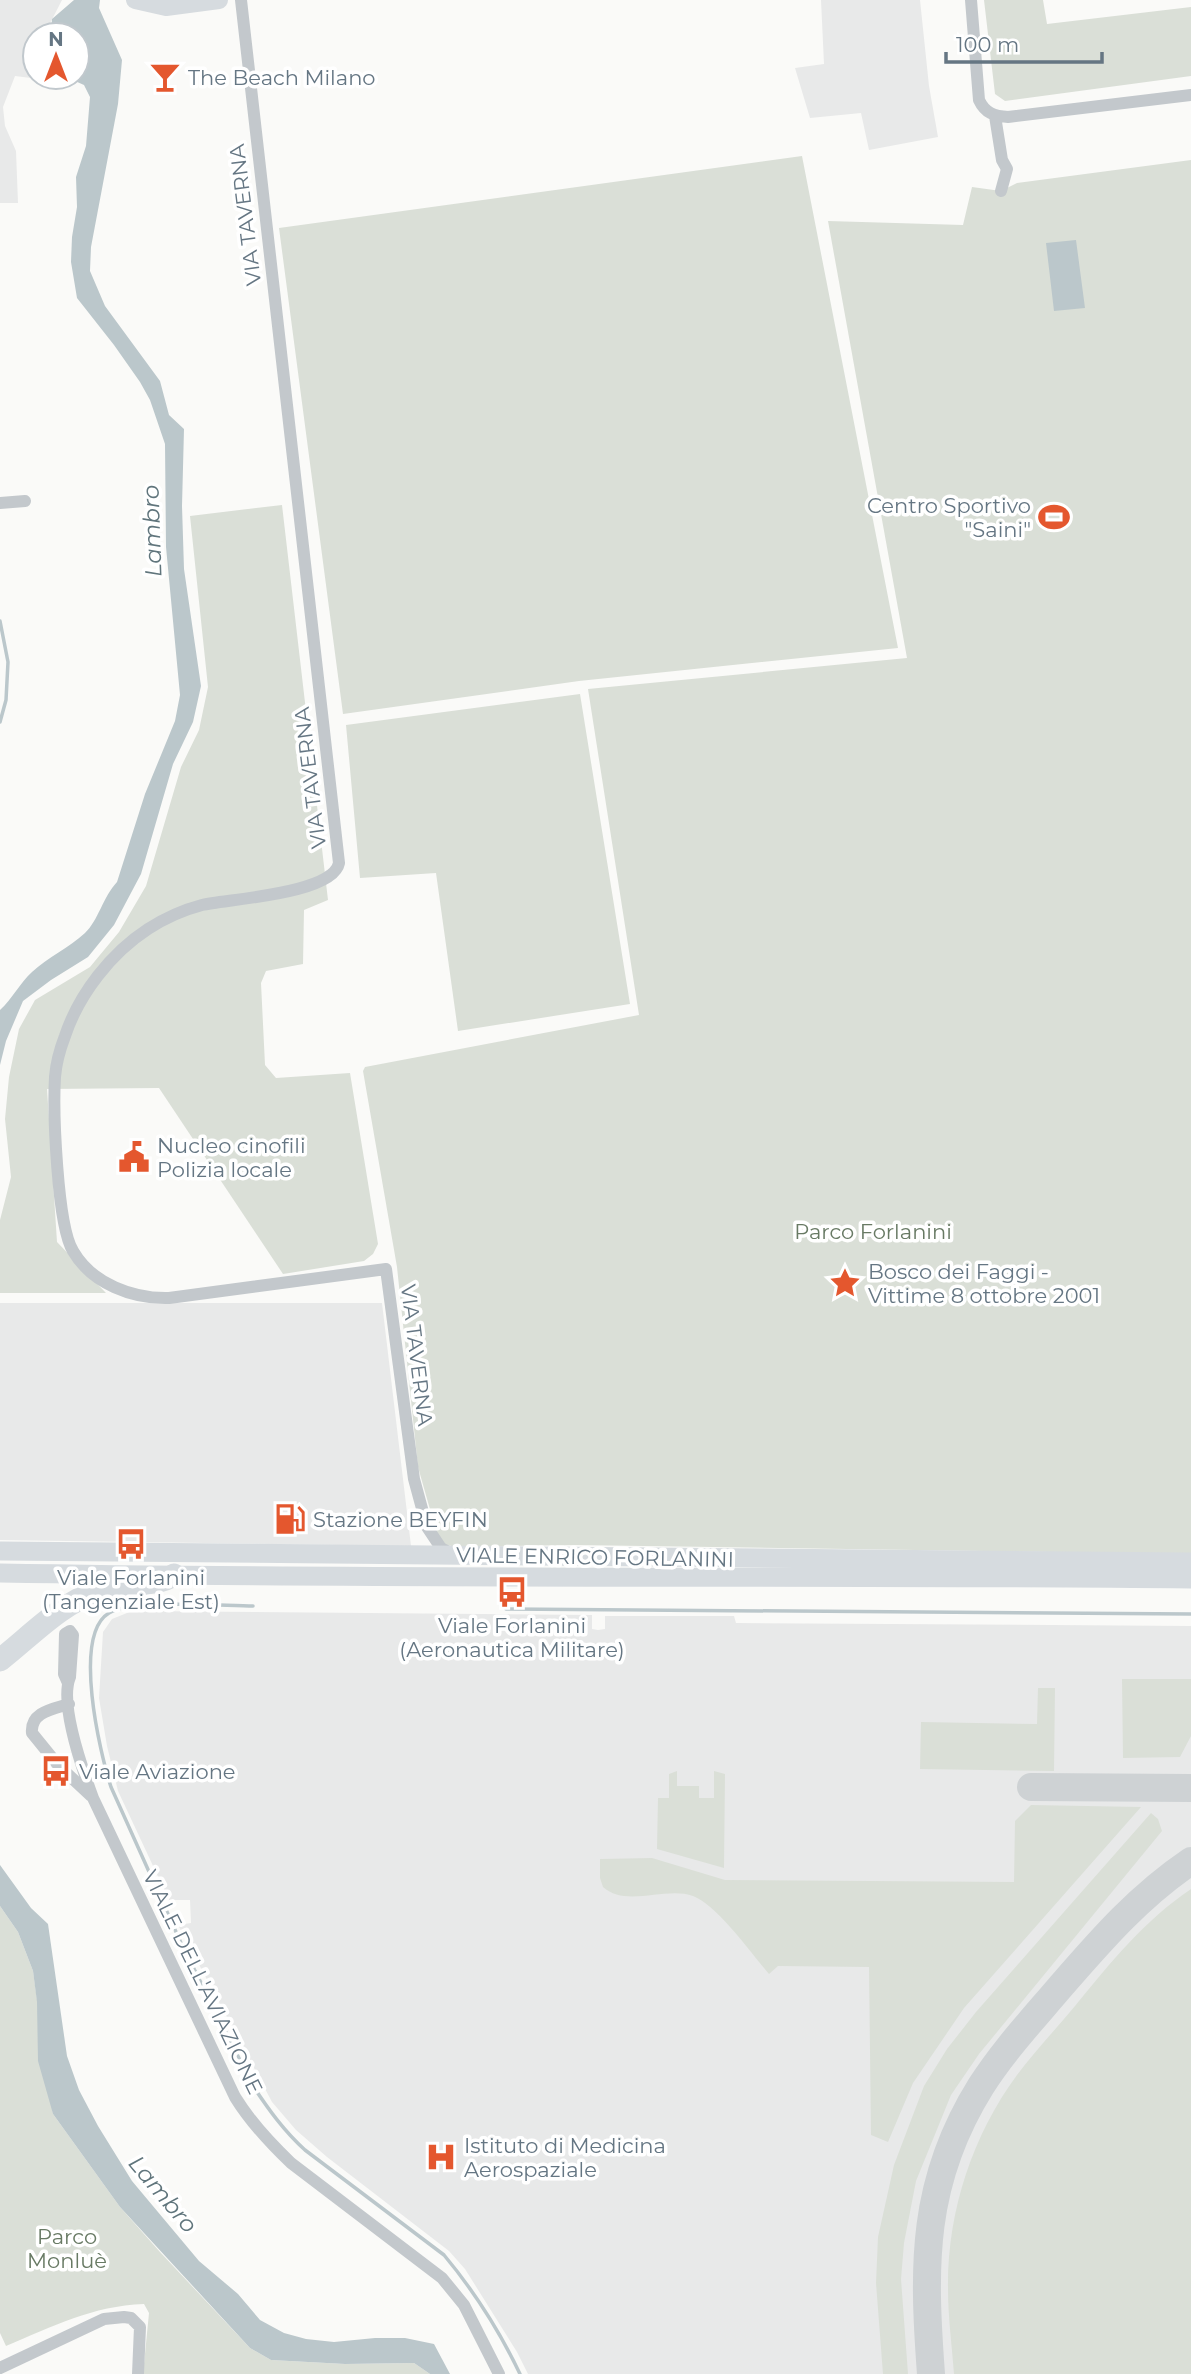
<svg xmlns="http://www.w3.org/2000/svg" width="1191" height="2374" viewBox="0 0 1191 2374" font-family="Montserrat,sans-serif">
	<style>
		.built { fill: #e8e9e9 }
		.green { fill: #dadfd7 }
		.water { fill: #bbc7cb }
		.lines { fill: none; stroke-linecap: round; stroke-linejoin: round }
		.stream { stroke: #bbc7cb; stroke-width: 3.5 }
		.taxiway { stroke: #ced2d4; stroke-width: 28 }
		.street { stroke: #c3c8cc; stroke-width: 12 }
		.secondary { stroke: #d6dbdf; stroke-width: 18 }
		.primary { stroke: #d6dbdf; stroke-width: 19 }
		.highway { stroke: #d6dbdf; stroke-width: 23 }
		.labels { text-anchor: middle; dominant-baseline: central; stroke-width: 7; stroke-linejoin: round; paint-order: stroke }
		.poi-label { font-size: 21px; fill: #657683; stroke: #fff; text-anchor: start }
		.street-label { font-size: 21px; fill: #657683; stroke: #fff }
		.park-label { font-size: 21px; fill: #687a64; stroke: #fff }
		.water-label { font-size: 23px; font-style: italic; fill: #60757c; stroke: #fff }
	</style>
	<rect width="100%" height="100%" fill="#fafaf8"/>
	<path class="built" d="M0 0H62L44 35H35V77H59L63 82 15 76 3 107 5 126 16 151 18 203H0Z
		M821 0H920L929 86 938 137 869 150 861 113 810 118 795 68 824 64Z
		M0 1303H382L411 1546 0 1540Z
		M132 1611 592 1615V1629L598 1630 605 1629V1616H734L736 1623 1191 1626V2374H528L517 2352 465 2269 449 2251 327 2157 296 2130 272 2102 178 1925 191 1923 190 1900H169L118 1791 107 1746 99 1698 103 1632 112 1619Z"/>
	<path class="green" d="M984 0H1043L1047 24 1191 7V76L1005 101 995 94Z
		M802 156 898 648 579 681 343 714 279 228Z
		M1191 160V1554L575 1545 455 1547 444 1544 437 1534 418 1467 397 1267 363 1071 365 1067 639 1015 588 689 907 658 828 221 963 225 972 187 1001 191 1017 183Z
		M282 505 328 900 304 910 303 964 266 971 261 983 265 1065 276 1078 350 1073 378 1244 373 1254 364 1261 283 1274 159 1088 47 1089 57 1242 106 1293H0V1220L11 1177 5 1119 9 1077 19 1029 35 1000 90 967 119 932 146 886 181 767 199 730 208 687 190 516Z
		M580 694 630 1004 458 1031 436 873 360 878 346 725Z
		M1122 1679H1191V1736L1180 1757 1123 1758Z
		M1038 1688H1055L1054 1771 920 1769 921 1722 1037 1724Z
		M677 1771V1786H699V1798H714V1771L725 1774 724 1868 657 1849 658 1798H669V1774Z
		M1031 1805 1141 1807 964 2008 913 2083 888 2142 871 2135 869 1967 778 1966 769 1974C751 1953 717 1905 693 1896 666 1886 626 1908 603 1887L600 1878V1859L652 1858 725 1880 1014 1882 1015 1821Z
		M1151 1813 1158 1819 1162 1831 979 2054 951 2095 916 2181 904 2243 901 2279 908 2374H883L876 2283 878 2237 894 2165 924 2086 947 2049 976 2012Z
		M1191 1889V2374H954C952 2346 948 2317 948 2289 947 2213 972 2136 1017 2075 1035 2051 1056 2029 1075 2006 1110 1963 1145 1920 1191 1889Z
		M0 1906 18 1932 33 1971 53 2114 120 2207 160 2252 250 2348 271 2360 345 2364 414 2363 430 2374H143L149 2313 144 2304C92 2306 54 2326 6 2346L0 2333Z"/>
	<path class="water" d="M74 0H100L99 8 122 60 118 104 91 247 90 271 105 306 160 381 169 415 184 429 182 506 184 569 201 686 193 722 173 764 141 874 114 925 88 957 51 980 23 1001 6 1041 0 1065V1010C12 999 20 983 32 972 48 957 69 948 85 933 98 921 103 897 117 882L145 794 175 721 180 695 166 547 165 444 150 400 140 382 114 345 77 298 71 262 72 237 77 207 76 177 86 146 90 97 84 85 66 77H77V35H51L52 19Z
		M1076 240 1085 308 1054 311 1046 243Z
		M0 1865 31 1908 48 1924 67 2056 79 2090 98 2126 132 2181 199 2261 238 2294 260 2320 284 2333 306 2339 334 2342 375 2338H405L434 2344 450 2374H430L414 2363 345 2364 271 2360 250 2348 120 2207 53 2114 38 2061 37 2002 33 1971 18 1932 0 1906Z"/>
	<g class="lines">
		<path class="stream" d="M0 621 8 662 6 700 0 722
			M253 1606C222 1606 132 1599 109 1613 72 1635 100 1753 111 1787L181 1943 253 2086C269 2110 284 2131 305 2150L444 2255C474 2291 500 2332 520 2374
			M506 1609 1191 1614"/>
		<path class="taxiway" d="M1031 1787 1191 1788
			M931 2374C923 2266 921 2182 981 2086 1004 2050 1033 2019 1061 1986 1101 1940 1139 1896 1191 1861"/>
		<path class="street" d="M241 0 339 863C333 894 228 899 202 905 183 910 165 918 148 929 111 953 79 994 65 1036 60 1049 56 1064 55 1077 53 1111 57 1225 73 1251 92 1284 133 1299 169 1298L386 1269 414 1479 427 1527 441 1548 453 1554
			M971 0 979 100C985 113 994 116 1008 117L1191 95
			M995 116 1002 160 1007 169 1001 191
			M0 503 25 501
			M68 1683 64 1674 65 1634 70 1631 73 1635 70 1677C59 1704 83 1771 93 1798L235 2097C251 2123 270 2143 291 2163L442 2278 464 2305 499 2374
			M69 1704C53 1709 30 1712 32 1733L58 1765 91 1796
			M0 2368 104 2319 124 2317 131 2318 140 2327 138 2374"/>
		<path class="secondary" d="M135 0 166 7 219 0"/>
		<path class="primary" d="M0 1551 1191 1562
			M0 1573C397 1580 794 1575 1191 1579"/>
		<path class="highway" d="M0 1660C33 1634 59 1605 99 1590 121 1582 156 1587 174 1575"/>
	</g>
	<defs>
		<symbol id="bar-bare" viewBox="-9 -9 18 18"><path d="M-6-5H6L.8 .8V4.5H3.5V6h-7V4.5H-.8V.8Z" fill="#e4572e" stroke="#fff" stroke-width="2.5" paint-order="stroke"/></symbol>
		<symbol id="stadium-bare" viewBox="-9 -9 18 18"><path d="M0-5a6.5 5 0 1 0 0 10a6.5 5 0 1 0 0-10ZM-3.5-1.8h7v3.6h-7Z" fill="#e4572e" stroke="#fff" stroke-width="2.5" paint-order="stroke"/></symbol>
		<symbol id="civic-bare" viewBox="-9 -9 18 18"><path d="M-.6-6.5H3V-4.5H.6V-3L4-1V1h2V6H-6V1h2V-1L-.6-3ZM-1.2 2.5V6h2.4V2.5Z" fill="#e4572e" stroke="#fff" stroke-width="2.5" paint-order="stroke"/></symbol>
		<symbol id="sight-bare" viewBox="-9 -9 18 18"><path d="M0-6L1.8-2.2L6-1.7L2.9 1.2L3.7 5.4L0 3.3L-3.7 5.4L-2.9 1.2L-6-1.7L-1.8-2.2Z" fill="#e4572e" stroke="#fff" stroke-width="2.5" paint-order="stroke"/></symbol>
		<symbol id="fuel-bare" viewBox="-9 -9 18 18"><path d="M-5.5-6h7V0h2V4h1.3V-2.5L3-4.5l.8-.8L6-3V5H2.5V1h-1V6h-7ZM-4.2-4.7v3.2H.2V-4.7Z" fill="#e4572e" stroke="#fff" stroke-width="2.5" paint-order="stroke"/></symbol>
		<symbol id="bus-bare" viewBox="-9 -9 18 18"><path d="M-5-6H5V4H4V6H2V4H-2V6H-4V4H-5ZM-3.5-4V0h7V-4ZM-3.5 1.2v1.5H-2V1.2ZM2 1.2v1.5H3.5V1.2Z" fill="#e4572e" stroke="#fff" stroke-width="2.5" paint-order="stroke"/></symbol>
		<symbol id="hospital-bare" viewBox="-9 -9 18 18"><path d="M-5-5h3v3.5h4V-5h3V5h-3V1.5h-4V5h-3Z" fill="#e4572e" stroke="#fff" stroke-width="2.5" paint-order="stroke"/></symbol>
	</defs>
	<g fill-rule="evenodd">
		<use href="#bar-bare" x="143" y="55" width="44" height="44"/>
		<use href="#stadium-bare" x="1032" y="495" width="44" height="44"/>
		<use href="#civic-bare" x="112" y="1135" width="44" height="44"/>
		<use href="#sight-bare" x="823" y="1261" width="44" height="44"/>
		<use href="#fuel-bare" x="268" y="1497" width="44" height="44"/>
		<use href="#bus-bare" x="109" y="1522" width="44" height="44"/>
		<use href="#bus-bare" x="490" y="1570" width="44" height="44"/>
		<use href="#bus-bare" x="34" y="1749" width="44" height="44"/>
		<use href="#hospital-bare" x="419" y="2135" width="44" height="44"/>
	</g>
	<g class="labels">
		<g class="poi-label">
			<text x="188" y="77">The Beach Milano</text>
			<text x="1031" y="505" text-anchor="end">Centro Sportivo<tspan x="1031" dy="24">"Saini"</tspan></text>
			<text x="157" y="1145">Nucleo cinofili<tspan x="157" dy="24">Polizia locale</tspan></text>
			<text x="868" y="1271">Bosco dei Faggi -<tspan x="868" dy="24">Vittime 8 ottobre 2001</tspan></text>
			<text x="313" y="1519">Stazione BEYFIN</text>
			<text x="131" y="1577" text-anchor="middle">Viale Forlanini<tspan x="131" dy="24">(Tangenziale Est)</tspan></text>
			<text x="512" y="1625" text-anchor="middle">Viale Forlanini<tspan x="512" dy="24">(Aeronautica Militare)</tspan></text>
			<text x="79" y="1771">Viale Aviazione</text>
			<text x="464" y="2145">Istituto di Medicina<tspan x="464" dy="24">Aerospaziale</tspan></text>
		</g>
		<g class="street-label">
			<text transform="translate(245 215) rotate(-97)">VIA TAVERNA</text>
			<text transform="translate(310 778) rotate(-97)">VIA TAVERNA</text>
			<text transform="translate(417 1355) rotate(83)">VIA TAVERNA</text>
			<text transform="translate(595 1557) rotate(1)">VIALE ENRICO FORLANINI</text>
			<text transform="translate(203 1982) rotate(64)">VIALE DELL'AVIAZIONE</text>
		</g>
		<g class="park-label">
			<text x="873" y="1231">Parco Forlanini</text>
			<text x="67" y="2236">Parco<tspan x="67" dy="24">Monluè</tspan></text>
		</g>
		<g class="water-label">
			<text transform="translate(152 531) rotate(-92)">Lambro</text>
			<text transform="translate(163 2194) rotate(50)">Lambro</text>
		</g>
	</g>
	<g transform="translate(56 56)"><circle r="33" fill="#ffffff" stroke="#c1c8cd" stroke-width="2"/>
	<path d="M0-5L12 26L0 18L-12 26Z" fill="#e4572e"/>
	<text y="-10" font-size="19" font-weight="bold" text-anchor="middle" fill="#657683">N</text>
	</g>
	<path d="M946 52v10h156v-10" fill="none" stroke="#657683" stroke-width="3.5"/>
	<text x="956" y="52" font-size="21" fill="#657683" stroke="#ffffff" stroke-width="5" paint-order="stroke">100 m</text>
</svg>
